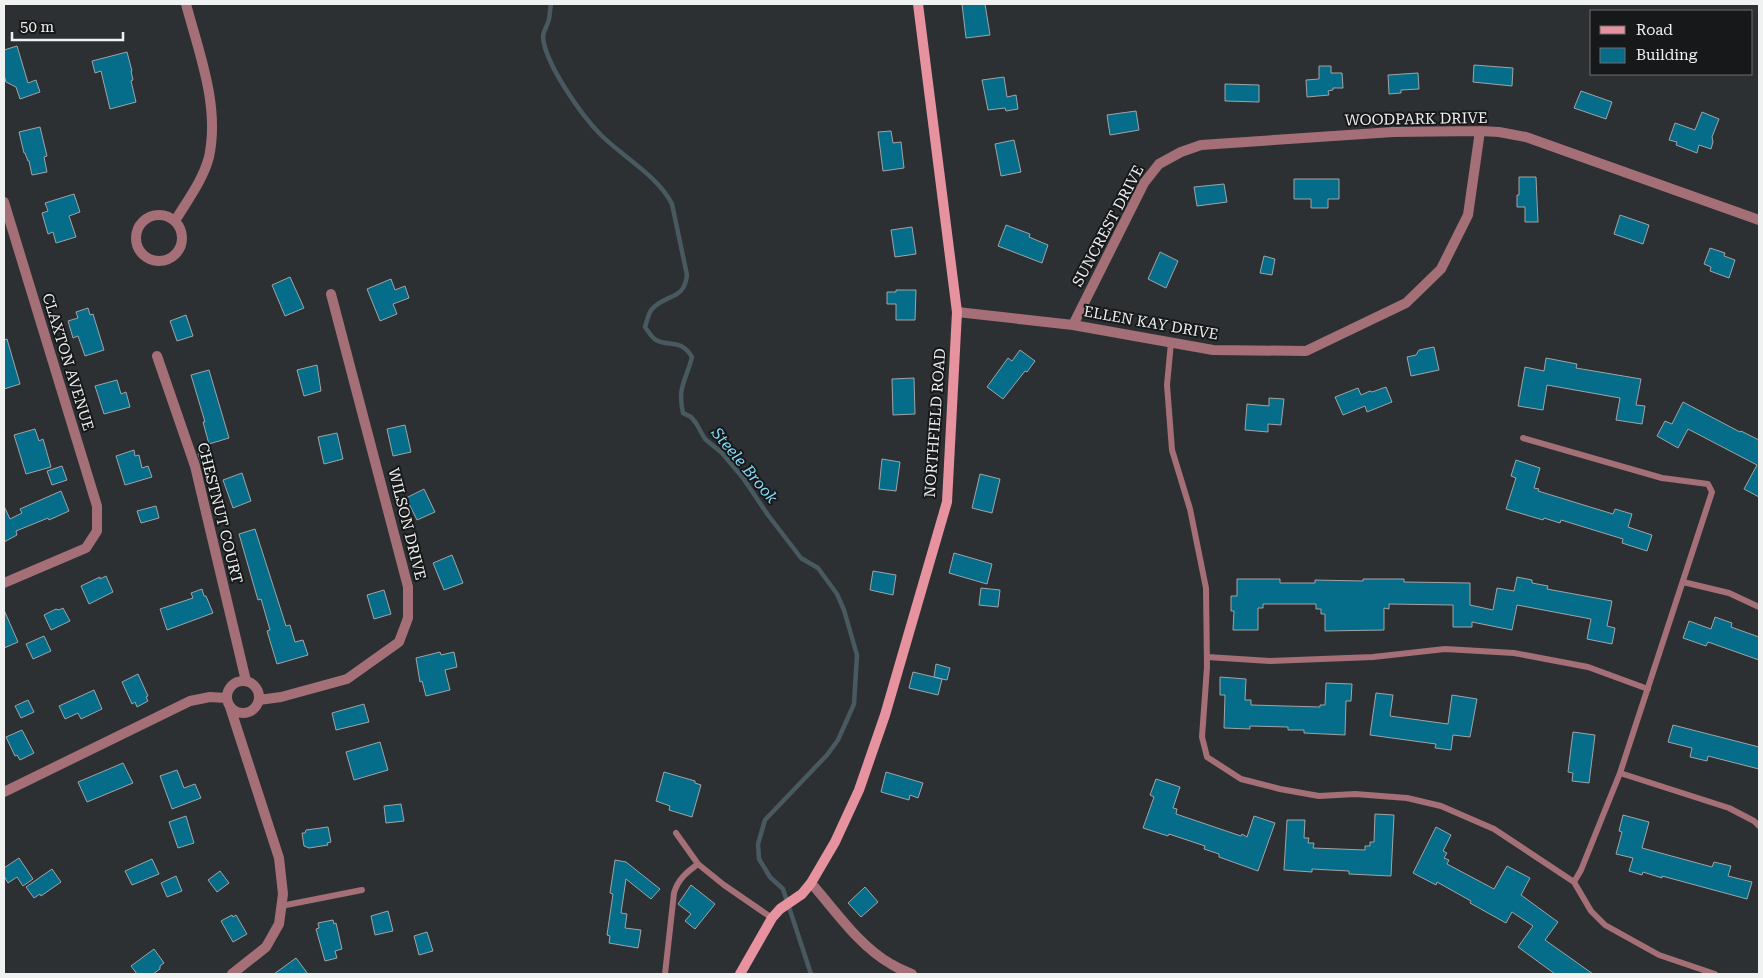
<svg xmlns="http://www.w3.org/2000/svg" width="1763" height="978" font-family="'Roboto Serif',serif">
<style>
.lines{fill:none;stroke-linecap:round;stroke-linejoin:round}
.stream{stroke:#48595f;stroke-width:4.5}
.building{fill:#056d89;stroke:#a0a4a6}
.lane{stroke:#a46f77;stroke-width:6}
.street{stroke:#a46f77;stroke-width:10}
.secondary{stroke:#e6929f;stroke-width:10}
.labels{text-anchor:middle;stroke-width:4;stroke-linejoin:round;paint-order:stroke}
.street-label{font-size:15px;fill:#f0f2f2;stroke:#171819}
.water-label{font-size:16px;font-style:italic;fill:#83ddfd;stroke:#171819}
</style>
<rect width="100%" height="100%" fill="#2d3032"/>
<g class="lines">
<path class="stream" d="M551,4C550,9 550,14 549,19C548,25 543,31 543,37C545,64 582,116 601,135C623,157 658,176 672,204L687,275C684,301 667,293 652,309C648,314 647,321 645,327C648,331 651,337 656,340C668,347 681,338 692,357C686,381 677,387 683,413L691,417L696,423L705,439L722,453L743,478L768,515L801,558L818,568L837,594L844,610L857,655L854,704L838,740L827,755L765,820L758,844L759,859L770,877L783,889L811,974"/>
</g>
<path class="building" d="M962,4H985L990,35L966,38Z
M17,46L28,83L36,80L40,92L20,99L16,87L6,82L4,75V50Z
M127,52L132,71H131L133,80L131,81L136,102L110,109L101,71L95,73L92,61Z
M1474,65L1513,68L1512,86L1473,82Z
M1319,66H1331V73H1342L1343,88H1333V90L1328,91L1329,95L1307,97L1306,80L1319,79Z
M1418,73L1419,89L1401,90V93L1389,94L1388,75Z
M1004,77L1007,97L1016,95L1018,109L1006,111L1005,108L988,110L982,80Z
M1225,84L1259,85V102L1225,101Z
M1581,91L1612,102L1606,119L1574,108Z
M1136,111L1139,130L1110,135L1107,115Z
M1702,112L1719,119L1712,137L1713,142L1711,149L1699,145L1697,153L1676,145L1677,142L1669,140L1675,123L1695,130Z
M40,127L47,156L44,157L47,172L32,175L29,161H28L25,153H24L19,132Z
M891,131L893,143L901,142L904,168L883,171L878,132Z
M1014,140L1021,172L1001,176L995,144Z
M1519,177H1536L1538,222H1525V207H1517V195H1519Z
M1294,179H1339V199H1328V208H1311V199H1294Z
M1224,184L1227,202L1197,206L1194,187Z
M74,194L80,212L69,216L76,237L56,243L53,232L48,234L42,213L48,211L45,203Z
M1620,215L1649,225L1643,244L1614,234Z
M1006,225L1030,234L1029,237L1048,245L1042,263L998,246Z
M912,227L916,254L895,257L891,230Z
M1710,248L1725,253L1724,256L1735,260L1729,278L1710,271L1711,267L1704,264Z
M1160,252L1178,261L1166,288L1148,279Z
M1264,256L1275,259L1272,275L1260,273Z
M290,277L304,308L285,316L272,285Z
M391,279L395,290L405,286L409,298L393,304L397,314L380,321L367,289Z
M896,290H916L915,320H896V304H887V292H896Z
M88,308L90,315L93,314L104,350L85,356L78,336L73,338L68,321L78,318L76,312Z
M186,315L193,336L177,341L170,321Z
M7,339L20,384L4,389V340Z
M1434,347L1439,370L1411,376L1407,357L1416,355L1419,350Z
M1020,350L1035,361L1027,372L1025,371L1003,399L987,387L1008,358L1012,361Z
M1546,358L1577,364L1576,368L1641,379L1636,405L1645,406L1642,424L1616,420L1620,398L1547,385L1543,410L1518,406L1525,367L1544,371Z
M317,365L321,391L304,396L297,370Z
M209,370L229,438L209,444L203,422H205L191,375Z
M914,378L915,414L893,415L892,379Z
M117,380L121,394L126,392L130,407L104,414L95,386Z
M1386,387L1392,402L1367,412L1365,406L1343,415L1335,397L1358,388L1361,395L1370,391L1372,392Z
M1269,398L1284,399L1281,425L1268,424V432L1245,430L1247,404L1269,406Z
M1683,402L1740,432L1741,431L1759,440V497L1744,489L1757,465L1688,429L1678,448L1657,436L1665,421L1672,424Z
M405,425L411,452L393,456L387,429Z
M35,429L39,441L43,439L51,467L26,474L14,435Z
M337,433L343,459L324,464L318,437Z
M134,450L135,456L139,455L142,468L148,466L152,477L125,485L116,456Z
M209,451L212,463L202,465L198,454Z
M882,459L900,462L896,491L879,489Z
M1516,460L1540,468L1534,488L1539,489L1538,491L1613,514L1615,509L1632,514L1628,527L1652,535L1647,551L1622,543L1623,539L1561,520L1560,523L1544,518L1543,520L1506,509L1516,478L1511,476Z
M62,466L67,480L52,485L47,471Z
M242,473L251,501L233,508L223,480Z
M980,474L1000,479L992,513L972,508Z
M424,489L435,512L417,520L406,498Z
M61,491L69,511L49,520L48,518L16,531L17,535L4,542V506L10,519L22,513L20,509Z
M156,506L159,518L141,523L137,511Z
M255,529L286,626L290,625L295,642L303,640L308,655L277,664L267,631L270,630L261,599L258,600L239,534Z
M954,553L992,564L987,584L949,573Z
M452,555L463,583L444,590L433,563Z
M873,571L896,575L893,595L870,590Z
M106,576L113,592L89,604L81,586L100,577V579Z
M1517,577L1532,580V583L1548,586L1547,589L1612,601L1607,626L1615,628L1612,644L1587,639L1591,619L1517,605L1512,630L1472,622V627H1453V605L1389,604V609L1384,608V630L1325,631V614H1321V609H1316V604H1263V608H1258V630H1233L1234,611H1231V596H1237V579H1280V583H1315V580L1363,581V579H1404V582L1470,583V605L1493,610L1497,588L1514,591Z
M981,588L1000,590L998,607L979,605Z
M202,589L204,596H206L213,613L167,630L160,609L193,598L191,593Z
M384,590L391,614L374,619L367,595Z
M63,608L70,621L51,630L44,615L56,609L59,610Z
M4,610L18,642L4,648Z
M1715,617L1732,623L1731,627L1759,637V660L1708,642L1706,646L1683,638L1689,621L1711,629Z
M44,636L51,651L33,659L26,644Z
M440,652L441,655L454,652L457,667L445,670L450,690L426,696L422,681L420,682L416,658Z
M936,664L950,668L947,680L942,679L938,695L909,688L913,672L942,679L934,677Z
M138,674L148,696L146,697L148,701L137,707L135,702L132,704L122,682Z
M1220,677L1246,679L1245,700H1251V705L1320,707V705H1325L1326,683L1352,684L1351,701H1346L1345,735L1304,733V730H1288V727L1250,726V729L1224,728L1225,695H1220Z
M94,690L102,709L81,719L78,713L65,719L59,706Z
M1376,693L1393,695L1390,716L1448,724L1452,695L1477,699L1470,737L1453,735L1451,750L1435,748L1436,744L1370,735Z
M28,700L34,712L21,718L15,706Z
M364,704L369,722L336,730L332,713Z
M1673,725L1759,747V769L1708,756L1707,761L1690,757L1692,748L1668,742Z
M22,730L34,753L20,760L17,755L15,756L6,737Z
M1573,732L1595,735L1589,783L1572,781L1573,773L1568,772Z
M380,742L388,770L354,780L346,752Z
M123,763L133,783L87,802L78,782Z
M177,770L184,788L195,784L201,798L172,809L160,776Z
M664,772L695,781V783L701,785L692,817L669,810L670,806L656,801Z
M886,772L923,783L918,798L910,795L909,800L881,792Z
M1156,779L1180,787L1173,808L1177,809L1176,814L1241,836L1242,834L1247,837L1254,816L1275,823L1258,871L1219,857V854L1204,849L1205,846L1169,834L1168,836L1143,828L1154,797L1150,795Z
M401,804L404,821L386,823L384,806Z
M1375,814L1394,815L1391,876L1349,874V871L1312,869V872L1284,870L1287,820H1305L1304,838H1309L1308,843H1314L1313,848L1365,850V846H1370V842H1374Z
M1623,815L1649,822L1642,848L1712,867L1714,862L1731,866L1728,876L1752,882L1747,899L1662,876V878L1643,872L1642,875L1629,871L1633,858L1616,854L1622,832L1619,831Z
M186,816L194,843L178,848L169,822Z
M328,827L331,842L327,843L328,845L309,848L304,846L302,833H305L306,830Z
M1436,827L1451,835L1443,851L1447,853L1444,858L1449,860L1447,864L1494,889L1507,866L1530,878L1521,895L1558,922L1545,940L1593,974H1555L1518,947L1533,926L1512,912L1506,923L1470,903L1471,901L1437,882L1436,885L1413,873Z
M19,858L33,879L23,886L17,877L8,883L4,876V868Z
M152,859L159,874L132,885L125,871Z
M615,860L626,862L660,889L651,899L626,879L621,913L627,914L625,928L641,930L638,948L609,943L610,936L607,935L613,894L610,893Z
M52,869L61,882L41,896L40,894L34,898L26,887Z
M220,871L229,883L217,892L208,880Z
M176,876L182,891L167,897L161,883Z
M691,885L715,904L695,929L685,921L691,914L678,904Z
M865,887L878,902L861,917L848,903Z
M388,911L393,931L375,935L371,916Z
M232,915L233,917L236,915L247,934L233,942L221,921Z
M333,920L334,924L336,923L342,949L335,951L337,958L325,961L316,929L319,928L318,923Z
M427,932L433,951L419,955L414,936Z
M154,949L164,963L160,966V969L153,974H137L131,966Z
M296,958L308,974H274Z"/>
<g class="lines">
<path class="lane" d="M1171,342L1167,385L1172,450L1190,509L1206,588L1207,667L1202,737L1207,757L1241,779L1280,789L1319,796L1355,794L1407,798L1441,806L1494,829L1574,882L1591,911L1605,925L1659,955L1715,974
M1523,438L1662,478L1708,484L1712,492L1620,773
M1683,582L1729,593L1759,607
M1207,657L1270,661L1373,657L1445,649L1514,653L1588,667L1648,689
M676,833L698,864L724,885L772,918
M1574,882L1581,870L1620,773L1729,808L1754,821L1759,826
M281,906L362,890
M665,974L674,893C678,879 687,872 698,864"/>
<path class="street" d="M4,202L97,506V531L86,548L4,583
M136 238a23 23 0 1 1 46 0a23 23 0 1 1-46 0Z
M175,221C187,201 203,180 209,157C220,106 199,53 186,4
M957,312L1073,325L1213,350L1306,351L1406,303L1441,269L1468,215L1480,131
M1073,325L1144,183L1159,164L1181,152L1201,145L1393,132L1480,131L1499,132L1526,137L1759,220
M157,356L195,466L246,681
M227 697a16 16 0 1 1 32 0a16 16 0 1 1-32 0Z
M259,700L281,697L347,679L399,642L408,618V587L331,294
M230,707L279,858L283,894L279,924L266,947L232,974
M4,792L190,701L210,697L226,698
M811,883C835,910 859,946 891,964C897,968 905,971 912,974"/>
<path class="secondary" d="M740,974L772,918L780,909L802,894L811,883L835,842L859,790L885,715L947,502L957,312L918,4"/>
</g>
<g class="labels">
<g class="street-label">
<text transform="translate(1416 119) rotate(-1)" y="5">WOODPARK DRIVE</text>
<text transform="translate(1108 226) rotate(-62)" y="5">SUNCREST DRIVE</text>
<text transform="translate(1151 323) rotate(10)" y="5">ELLEN KAY DRIVE</text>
<text transform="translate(68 362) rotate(73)" y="5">CLAXTON AVENUE</text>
<text transform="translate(935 423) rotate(-86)" y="5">NORTHFIELD ROAD</text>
<text transform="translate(220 513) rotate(76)" y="5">CHESTNUT COURT</text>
<text transform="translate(407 524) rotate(76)" y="5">WILSON DRIVE</text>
</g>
<g class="water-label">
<text transform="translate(745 465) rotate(50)" y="6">Steele Brook</text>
</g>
</g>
<rect width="1763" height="978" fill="none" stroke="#f0f2f2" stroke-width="10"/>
<rect x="1590" y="10" width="162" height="65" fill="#171819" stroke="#6e6f70"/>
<rect x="1600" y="26" width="25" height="8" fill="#e6929f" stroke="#6e6f70"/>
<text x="1636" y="35" font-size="15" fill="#f0f2f2">Road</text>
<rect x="1600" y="48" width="25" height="15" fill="#056d89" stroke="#6e6f70"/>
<text x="1636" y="60" font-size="15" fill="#f0f2f2">Building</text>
<path d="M12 32v8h111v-8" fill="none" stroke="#f0f2f2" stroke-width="2.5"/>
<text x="20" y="32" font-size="15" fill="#f0f2f2" stroke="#171819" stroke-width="4" paint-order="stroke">50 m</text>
</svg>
